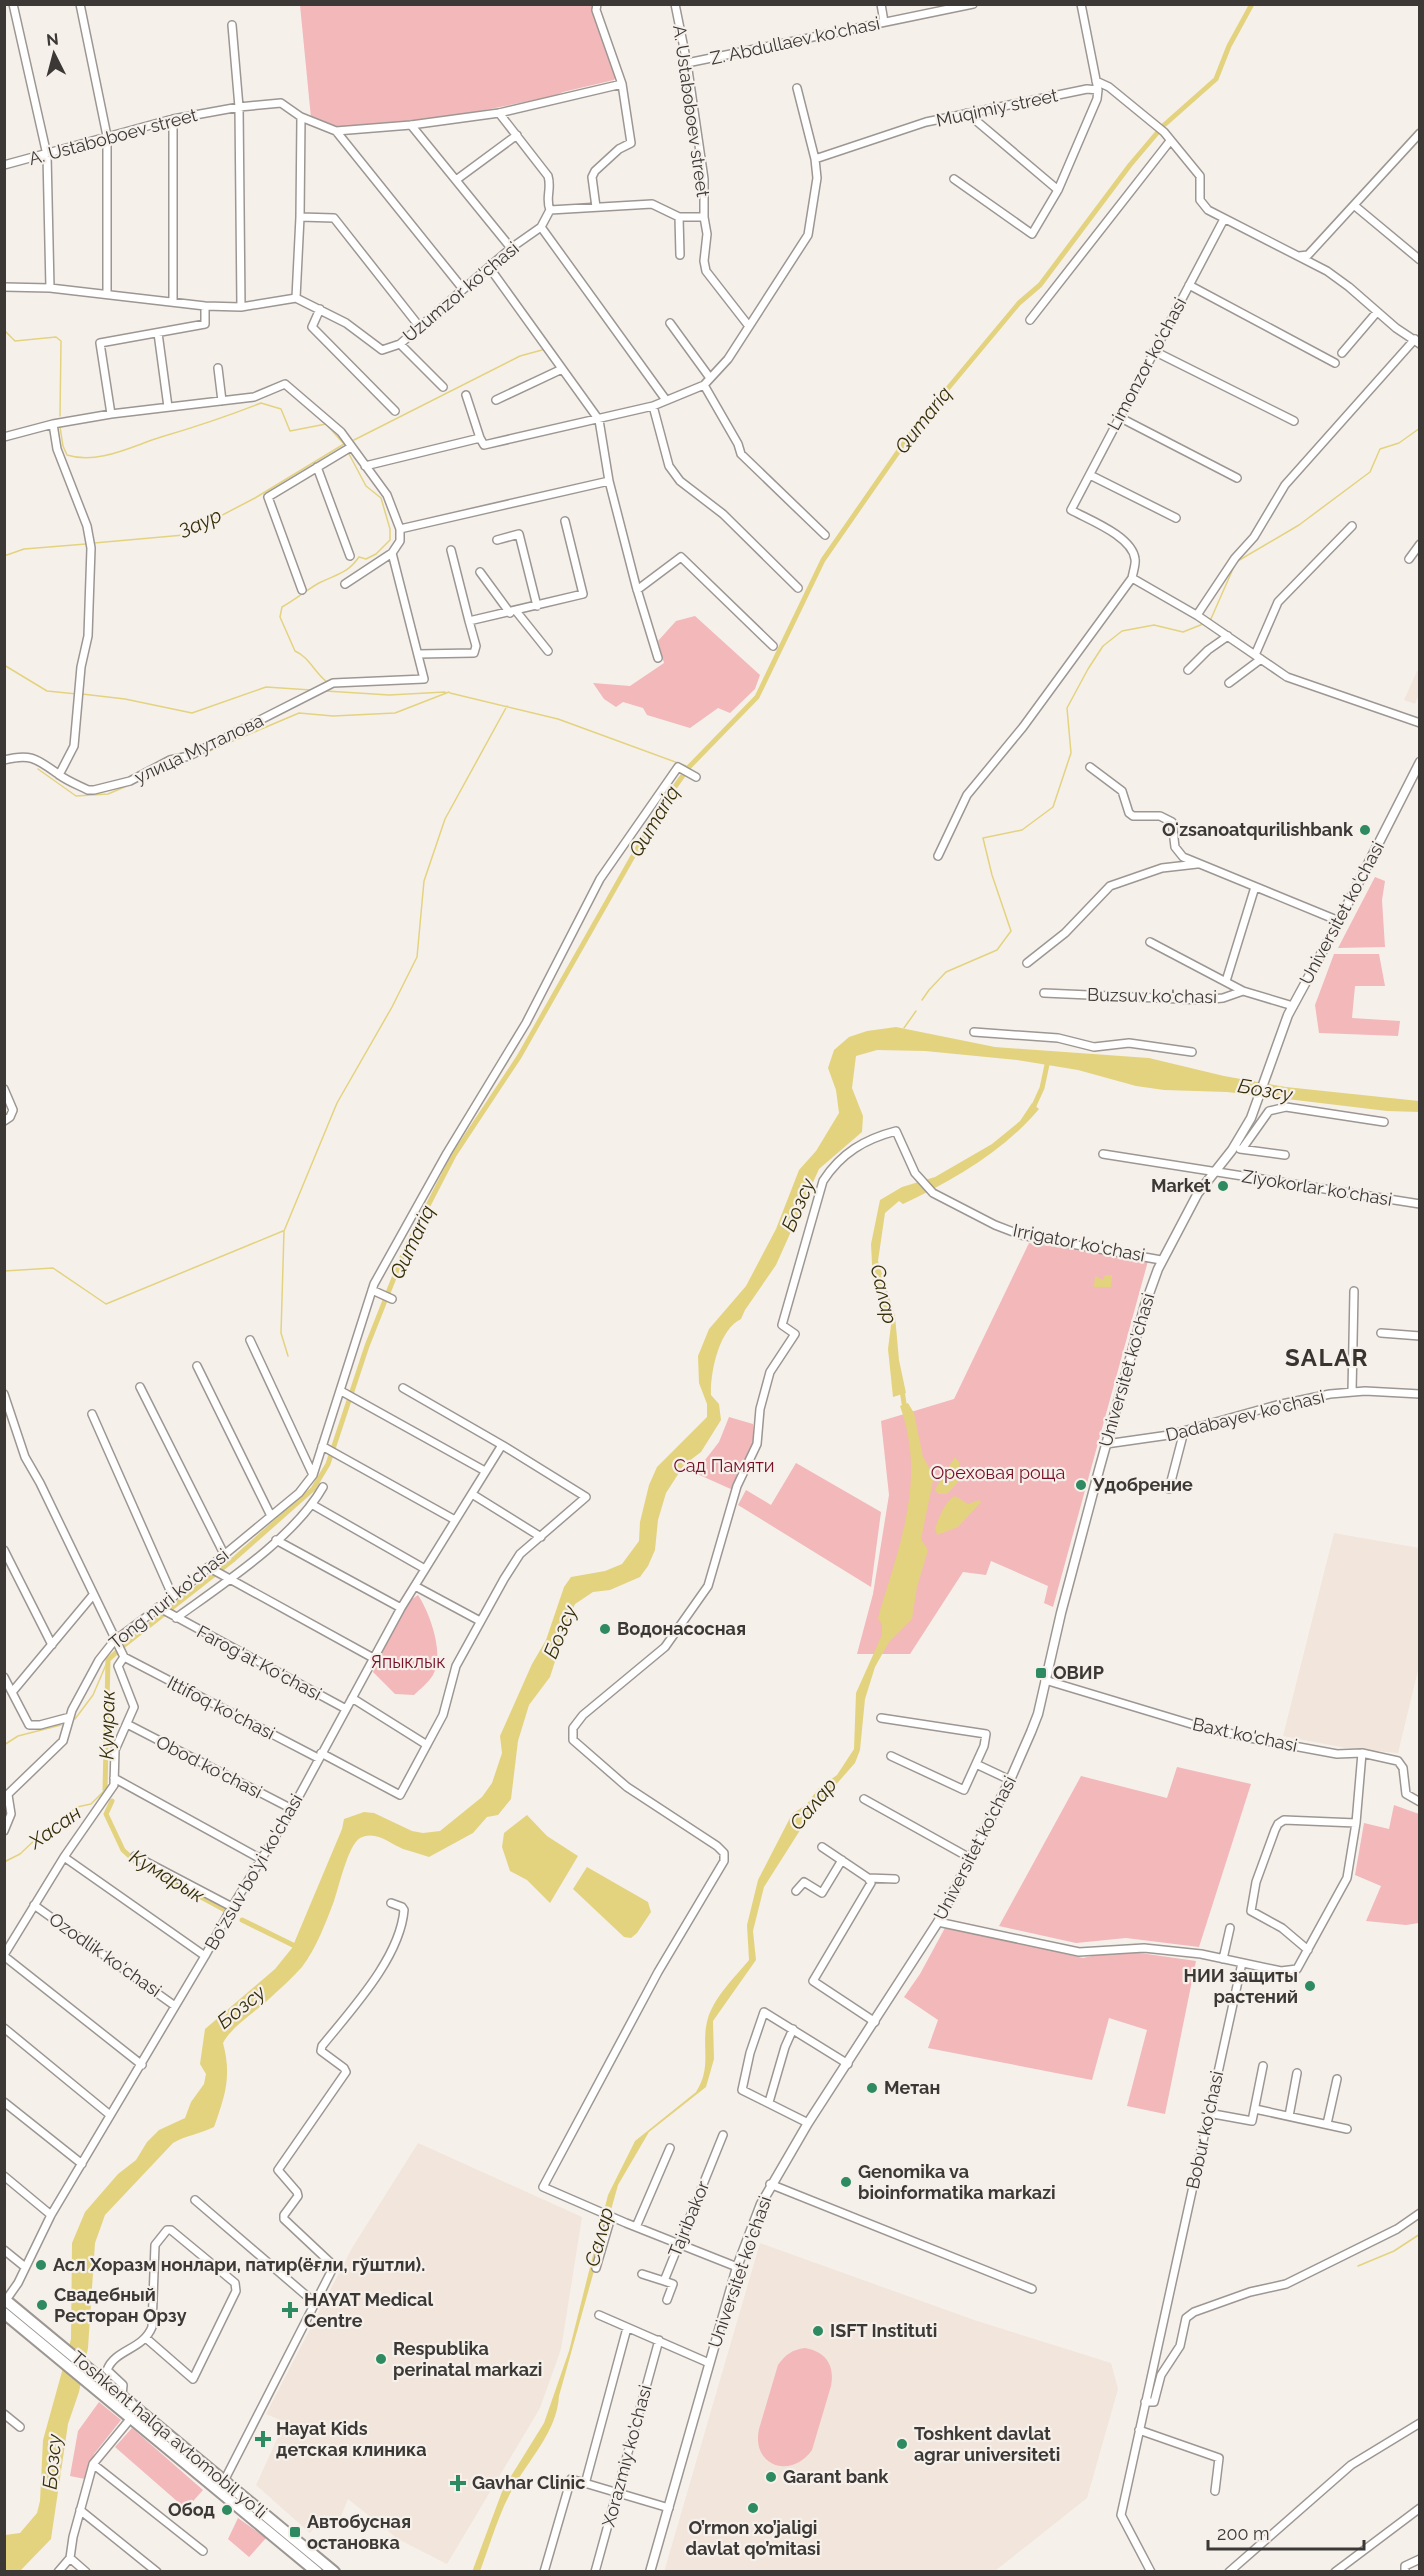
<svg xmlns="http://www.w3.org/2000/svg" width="1424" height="2576" font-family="Raleway,sans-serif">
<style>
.built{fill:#f2e5db}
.green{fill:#f2b8ba}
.water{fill:#e3d37f}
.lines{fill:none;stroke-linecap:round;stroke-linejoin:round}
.stream{stroke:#e3d37f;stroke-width:1.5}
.canal{stroke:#e3d37f;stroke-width:5}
.minor-casing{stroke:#9d9793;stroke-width:10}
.major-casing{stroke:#9d9793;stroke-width:11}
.highway-casing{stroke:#9d9793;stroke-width:14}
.minor{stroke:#fff;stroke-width:7}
.major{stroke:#fff;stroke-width:8}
.highway{stroke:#fff;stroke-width:10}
.poi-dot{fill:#2e8a60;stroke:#f6f0eb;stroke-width:2}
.labels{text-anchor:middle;stroke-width:4.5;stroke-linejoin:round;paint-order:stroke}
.street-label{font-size:18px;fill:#3b3836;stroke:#f6f0eb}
.poi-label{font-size:18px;font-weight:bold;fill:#3b3836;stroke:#f6f0eb;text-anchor:start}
.park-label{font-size:18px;fill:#770e26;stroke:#f6f0eb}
.water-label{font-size:20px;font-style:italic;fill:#362f0a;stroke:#f6f0eb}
.district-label{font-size:24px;font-weight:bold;letter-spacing:1.5px;fill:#393430;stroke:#f6f0eb}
</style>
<rect width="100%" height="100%" fill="#f6f0eb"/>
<path class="built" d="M1417,671L1419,672V694L1415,704L1404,700Z
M1334,1533L1419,1548V1666L1398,1753L1346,1748L1283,1736Z
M418,2143L582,2217L561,2349L540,2408L447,2564L398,2539L348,2499L339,2521L324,2515L321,2522L318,2521L310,2533L256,2485L285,2422L266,2414L352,2248Z
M760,2243L977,2321L1111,2363L1118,2389L1087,2498L995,2571L664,2572Z"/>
<path class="green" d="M300,5H592V11L616,77L614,80L563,92L554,96L450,117L340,127L311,118Z
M695,616L760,675L755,689L730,713L718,708L690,728L647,715L643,708L623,702L616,707L604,699L593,683L630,686L664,663L658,641L676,621Z
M1375,877L1385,881L1382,900L1385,947L1338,948Z
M1334,954H1379L1385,986H1355L1352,1018L1400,1021L1398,1036L1319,1033L1315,1005Z
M1029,1243L1148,1261L1053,1607L1044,1603L1048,1586L991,1561L986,1575L963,1572L910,1654H857L873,1594L889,1495L881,1421L954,1399Z
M729,1417L753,1424L755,1445L733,1490L695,1473L719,1442Z
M796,1463L881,1512L871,1587L738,1505L746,1490L771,1505Z
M418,1595C430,1613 445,1655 433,1675C429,1682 420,1689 414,1695L395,1694L373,1672L405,1604Z
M1177,1767L1251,1784L1199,1947L1126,1938L1076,1943L999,1926L1081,1776L1167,1798Z
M1394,1805L1419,1814V1923L1406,1925L1366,1921L1381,1886L1355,1875L1364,1823L1389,1829Z
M946,1926L1083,1958L1119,1950L1196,1961L1165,2114L1127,2106L1147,2030L1109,2018L1092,2080L928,2048L938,2020L904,1997L920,1974Z
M805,2348C826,2352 835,2365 831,2386L812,2450C791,2480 751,2466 759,2429L778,2365C786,2354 792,2350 805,2348Z
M99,2402L121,2420L94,2454L85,2479L70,2476L78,2431Z
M132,2428L203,2490L186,2509L115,2447Z
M238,2518L266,2538L249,2557L228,2539Z"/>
<path class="water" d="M896,1027L995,1047L1149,1058L1224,1076L1286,1087L1419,1101V1112L1387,1111L1227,1092L1164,1090L1136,1086L1078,1070L1017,1060L925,1051L877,1050L856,1056L852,1088L863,1116L862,1132L819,1169L776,1265L745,1310L741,1319C719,1329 710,1373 711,1395L719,1404L721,1420L701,1452L684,1465L666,1493L658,1520L655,1550L648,1566L640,1577L610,1590L593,1592L575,1604L569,1618L550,1677L529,1705L518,1741L511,1799L498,1815L487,1817L473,1833L429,1857C421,1854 412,1852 403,1849C389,1843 376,1830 360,1838C348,1845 339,1887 334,1901C326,1922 316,1949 302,1967C292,1978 280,1989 269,1999C254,2013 233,2025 223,2043C232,2076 225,2096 214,2127C200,2134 187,2135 173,2143L105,2215L95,2243L88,2348L79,2392L68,2424L51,2539L20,2571L5,2572V2535L20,2533L37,2513L40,2501L43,2440L71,2339L72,2243L85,2212L118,2174L136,2160L147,2142L159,2130L185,2118L191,2102L204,2084L206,2074L200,2064L205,2029L275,1969L292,1948L342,1829L344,1819L364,1812L374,1813L412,1831L423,1833L440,1831L482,1797L492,1783L502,1753L500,1736L532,1664L546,1640L564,1587L571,1577L605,1571L622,1564L639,1541L640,1522L649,1485L657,1467L707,1417V1404L699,1383L698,1356L709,1329L746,1286L776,1229L799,1170L816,1151L839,1113L836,1090L828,1068L834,1050L849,1037L867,1031Z
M1032,1103L1039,1109C1004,1151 952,1181 903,1204L899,1201L885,1213L878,1261L895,1316L899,1360L906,1393L893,1397L888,1349L891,1325L873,1283L871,1244L880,1200L902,1187L935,1177L992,1144L1020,1121Z
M1105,1275H1112L1111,1287H1094L1095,1276L1103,1280Z
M908,1403L914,1413L923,1457L934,1476L921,1539L928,1550L917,1587L912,1619L889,1642L875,1667L865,1699L860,1750L855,1763L811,1813L764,1887L753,1931L756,1960L713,2021L714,2059L706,2087L649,2132L618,2185L559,2396C557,2432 528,2460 512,2490C498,2515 490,2545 480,2571L472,2572L503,2489L544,2423L569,2351L608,2195L635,2141L696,2092C713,2066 700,2045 708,2018C715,1996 735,1977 749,1960L747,1925L758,1880L792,1814L806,1805L819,1788L837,1775L854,1749L856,1693L882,1635V1625L878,1618C899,1546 927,1480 900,1406Z
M955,1457L959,1462V1481L947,1494H938L935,1489Z
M955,1496L968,1504L979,1500L981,1502L958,1527L937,1535L935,1528C940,1517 944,1502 955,1496Z
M527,1815L547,1836L578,1856L550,1903L527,1880L510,1871L502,1847L504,1833Z
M587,1867L648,1902L651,1912L637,1933L631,1938L624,1937L573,1889Z"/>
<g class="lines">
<path class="stream" d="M4,330L15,341L56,337L61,341L60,416
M60,427L63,446L67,455C98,465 132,446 161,437C195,427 228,416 261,403L281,409L290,431L326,424L344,444L255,498L184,535L94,543
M354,440L520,356L542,350
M4,556L24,549L86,544
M1210,621L1236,562L1299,525L1370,472L1380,449L1399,443L1420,428
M4,665L47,691L77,694
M327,682C315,673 309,657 295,651L280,617L282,607C295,600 308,589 319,583C337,574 347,574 359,557L366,559L376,554L390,540V529L381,498L366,486L349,454
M326,691L389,695L445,692
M450,693L558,719L689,767
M82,694L125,699L192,713L266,687L311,690
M38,769L76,796L108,794L299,713L333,716L395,713L449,692
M922,1000L929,990L946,972L997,950L1011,931L992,875L983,838L1022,830L1053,807L1071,753L1067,708L1088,669L1103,646L1122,631L1154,625L1183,632L1203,624
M904,1028L916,1011
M4,1271L53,1268L106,1304L283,1231
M288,1356L281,1333L284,1231L337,1103L392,1007L417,957L424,881L445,819L507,706
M75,1719L93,1695L108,1660
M4,1745L18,1736L61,1725
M4,1865L6,1861L20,1854L39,1836L77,1807L91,1804L105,1790
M1358,2266L1394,2251L1420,2234"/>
<path class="canal" d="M1032,1110L1042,1088L1048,1060
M902,1390L905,1410
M105,1790L108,1660L123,1646L234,1559L313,1489L328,1464L367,1346L405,1250L454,1155L519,1057L662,805L689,767L757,697L823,560L914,429L1019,303L1040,285L1130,165L1163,126L1216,79L1229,46L1252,4
M112,1801L106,1814L123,1850L136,1862L227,1911
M242,1920L297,1947"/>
<defs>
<path id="minor" d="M13,4L47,155L50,288
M80,4L107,136V294
M597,4L596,10L622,84
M675,4L687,63L704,179V217L707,234L704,261L706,271L748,325
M881,4L884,22
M232,25L239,107L241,307
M687,63L973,4
M1096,81L1109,87L1164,132L1200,176V200L1208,210L1327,271L1349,287L1396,328L1420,344
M499,113L548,176C552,189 545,198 550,210
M967,113L1058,190
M173,119V301
M411,125L511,248
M336,131L411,125L499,113L622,84L631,143L619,149L595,171L592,177L596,207
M815,159L926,122L1087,89L1098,90
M4,165L173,119L239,107L281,103L301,117L336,131L463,289
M954,179L1032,234L1058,190L1097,99L1098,90L1081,4
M456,180L517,135
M1355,206L1420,260
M300,217L334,218L419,326
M679,217L680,255
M541,227L666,400
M1299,256L1308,255L1420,133
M489,267L599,420L609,481L636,586L658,658
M1189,285L1335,363
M4,287L50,288L205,306L241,307L296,298L346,323L382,350L400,344L511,248L541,227L550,210L652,204L679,217H704
M296,298L300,217L301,117
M320,309L312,327L395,411
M1030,320L1170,141
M670,323L710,378
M158,333L168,407
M400,344L443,387
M1154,351L1294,421
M1342,353L1377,312
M218,368L222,401
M704,385L738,444L741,454L825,535
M496,400L562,369
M653,406L669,466L680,481L723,514L798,588
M111,414L100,343L205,324V306
M1119,417L1237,478
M53,424L57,449L87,526L91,548L88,636L81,667L74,746L59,775
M4,437L53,424L111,414L254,397L285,384L341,432L387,495L400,529V541L392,553L345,584
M480,438L484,445L653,406L704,385L728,359L808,235L817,178L815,159L797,88
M365,466L480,438L466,395
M317,467L350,556
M1090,475L1176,518
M400,529L609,481
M497,540L519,534L537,606
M451,550L469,621
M1409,559L1420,544
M480,572L510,613
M1132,578L1198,616L1287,677L1420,723
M302,590L268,497L351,447
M637,590L681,557L773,646
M516,611L548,651
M1197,615L1235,558L1254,537L1285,485L1415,339
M418,654L474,653L476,646L469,621L583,594L565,521
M1255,655L1278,602L1352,526
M1188,670L1208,650L1228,636
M1229,683L1261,659
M4,760C31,753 37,759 58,774C67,781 78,785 88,790H94L130,781L170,760L189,756L333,683L424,679L392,553
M1090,767L1122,791L1129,813L1133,816H1160L1172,822L1175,847L1183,857L1339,921
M938,856L967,795L1023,727L1132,578C1133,572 1136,564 1135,559C1132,536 1089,520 1071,510L1224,219
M1150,942L1243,991
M1027,963L1065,933L1110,886L1162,868L1197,864
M1226,981L1255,887
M1044,993L1202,1000L1223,998L1243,991L1293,1006
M974,1032L1058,1038L1094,1047L1129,1043L1192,1052
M4,1089L13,1110L10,1117L4,1121
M1240,1149L1285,1155
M1242,1149L1269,1111L1286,1107L1384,1122
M1103,1154L1420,1204
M372,1290L392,1299
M1381,1333L1420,1336
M250,1340L313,1475
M197,1366L271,1516
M140,1387L224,1554
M341,1391L485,1471
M1352,1392L1354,1291
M4,1394L25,1457L40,1483L124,1657L318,1758
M92,1414L173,1597
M1106,1444L1169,1435L1277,1405L1330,1394L1365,1391L1420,1394
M322,1446L455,1520
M1169,1489L1182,1439
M472,1494L541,1537
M313,1505L425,1569
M276,1540L401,1608
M4,1550L52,1645
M208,1567L375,1659
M415,1586L480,1621
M158,1607L346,1709
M176,1618C223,1584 294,1538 323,1487
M4,1677L29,1725H40L70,1717
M1045,1680L1201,1727L1250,1738L1337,1754L1362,1753L1398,1761L1403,1768L1406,1794L1420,1802
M13,1691L93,1595
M352,1698L427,1745
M881,1718L986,1734L984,1746L964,1790L891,1756
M127,1724L292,1809
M321,1753L400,1795L443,1715L456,1666L504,1579L520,1554L586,1497L502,1445L403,1388
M976,1764L1010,1780
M114,1778L261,1859
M4,1798L63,1741L72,1710L99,1660L114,1641L173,1597L299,1493L313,1475L374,1284L447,1153L526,1023L600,879L678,767L696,777
M864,1799L970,1858
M4,1831L11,1814L8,1795
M822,1847L868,1878L871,1883L813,1981L875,2022
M135,1856L232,1907
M64,1857L205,1956
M868,1878L895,1879
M796,1891L804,1882L822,1893L842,1860
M34,1905L175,2006
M938,1922L1079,1952L1144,1948L1201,1954L1281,1971L1297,1969L1347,1878L1356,1823L1362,1753
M1308,1950L1282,1928L1251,1911L1256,1882L1275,1830L1278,1824L1284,1820L1356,1823
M4,1955L64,1857L114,1785L115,1750L134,1707L118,1666L124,1657
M4,1956L142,2065
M1223,1959L1230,1928
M4,2028L110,2115
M4,2102L82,2164
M769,2102L785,2047L793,2029
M1255,2109L1347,2129
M1208,2113L1252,2121L1263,2066
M1289,2116L1297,2073
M808,2123L742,2090L750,2053L764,2012L848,2064
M1327,2124L1337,2079
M4,2176L51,2215
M770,2184L1032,2289
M195,2200L315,2303
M636,2227L670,2148
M4,2250L25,2267
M737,2267L626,2223L543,2187L658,1972L724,1861V1853L717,1846L627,1787L573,1740V1728L583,1715L665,1647L708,1586L737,1486L757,1444L760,1409L770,1372L795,1334L782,1325L823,1181C841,1153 865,1139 896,1131L915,1173L933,1193L995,1225L1021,1235L1161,1260
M596,2268L611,2217
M642,2274L664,2281L723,2135
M664,2281L673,2284L667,2300
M6,2300L18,2283L51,2215L205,1956L232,1907L292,1809L401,1608L502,1445
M599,2315L709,2363
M122,2396L123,2385L107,2370C115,2349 143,2350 152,2327L155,2245L167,2230H171L235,2283L236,2291L193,2379L147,2339
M1145,2402H1154L1161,2375L1180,2346L1186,2318L1194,2312L1250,2292L1286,2284L1397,2229L1420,2213
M4,2414L20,2427
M1139,2430L1219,2458L1215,2491
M93,2464L203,2551
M223,2483L334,2266L284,2219V2215L298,2196L297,2192L278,2170L346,2072L344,2068L321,2051L322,2046C351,2010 400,1958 404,1910L402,1907L391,1903
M585,2484L627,2328
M80,2510L157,2572
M70,2558L86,2572
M58,2572L70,2558L73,2537L93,2464L131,2418
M544,2572L571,2479L669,2508
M595,2572L659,2340
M1151,2572L1121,2515L1242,1963
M1229,2572L1351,2465L1420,2423
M1335,2572L1420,2508
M1405,2572V2566L1420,2559"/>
<path id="major" d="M650,2572L737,2267L761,2204L808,2123L938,1922L1010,1780L1031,1732L1038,1714L1061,1613L1099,1470L1145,1305L1158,1269L1198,1193L1232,1150L1251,1118L1288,1015L1339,921L1420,762"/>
<path id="highway" d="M4,2299L334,2572
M4,2313L317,2572"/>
</defs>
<use href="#minor" class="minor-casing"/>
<use href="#major" class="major-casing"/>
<use href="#highway" class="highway-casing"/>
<use href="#minor" class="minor"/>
<use href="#major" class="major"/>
<use href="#highway" class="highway"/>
</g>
<g class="poi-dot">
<circle cx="1365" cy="830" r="6"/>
<circle cx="1223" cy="1186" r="6"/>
<circle cx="1081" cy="1485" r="6"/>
<circle cx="605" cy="1629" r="6"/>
<rect x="1035" y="1667" width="12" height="12" rx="3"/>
<circle cx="1310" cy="1986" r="6"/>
<circle cx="872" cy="2088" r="6"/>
<circle cx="846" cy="2182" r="6"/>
<circle cx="41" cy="2265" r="6"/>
<circle cx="42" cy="2305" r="6"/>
<path d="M287 2301h6v6h6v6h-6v6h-6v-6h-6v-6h6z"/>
<circle cx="818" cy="2331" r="6"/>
<circle cx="381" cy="2359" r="6"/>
<path d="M260 2430h6v6h6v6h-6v6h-6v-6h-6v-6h6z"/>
<circle cx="902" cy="2444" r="6"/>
<circle cx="771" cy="2477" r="6"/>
<path d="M455 2474h6v6h6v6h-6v6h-6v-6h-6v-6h6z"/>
<circle cx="753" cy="2508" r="6"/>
<circle cx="227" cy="2510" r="6"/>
<rect x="289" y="2526" width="12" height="12" rx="3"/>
</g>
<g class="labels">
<g class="street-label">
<text transform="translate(795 41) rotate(-12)" y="6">Z. Abdullaev ko'chasi</text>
<text transform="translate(997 108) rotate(-12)" y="6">Muqimiy street</text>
<text transform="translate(691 111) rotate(82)" y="6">A. Ustaboboev street</text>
<text transform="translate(113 137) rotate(-15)" y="6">A. Ustaboboev street</text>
<text transform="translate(461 292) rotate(-40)" y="6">Uzumzor ko'chasi</text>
<text transform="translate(1147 364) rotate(-62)" y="6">Limonzor ko'chasi</text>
<text transform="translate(199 749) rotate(-25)" y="6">улица Муталова</text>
<text transform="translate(1342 913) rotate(-62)" y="6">Universitet ko'chasi</text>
<text transform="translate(1152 996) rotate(1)" y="6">Buzsuv ko'chasi</text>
<text transform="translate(1317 1188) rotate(9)" y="6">Ziyokorlar ko'chasi</text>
<text transform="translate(1079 1243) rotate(11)" y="6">Irrigator ko'chasi</text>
<text transform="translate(1127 1370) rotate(-74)" y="6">Universitet ko'chasi</text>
<text transform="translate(1245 1416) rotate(-14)" y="6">Dadabayev ko'chasi</text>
<text transform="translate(169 1599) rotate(-39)" y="6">Tong nuri ko'chasi</text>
<text transform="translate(259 1663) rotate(28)" y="6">Farog'at Ko'chasi</text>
<text transform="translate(221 1708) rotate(27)" y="6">Ittifoq ko'chasi</text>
<text transform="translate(1245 1735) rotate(12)" y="6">Baxt ko'chasi</text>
<text transform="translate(209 1767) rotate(27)" y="6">Obod ko'chasi</text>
<text transform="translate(975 1848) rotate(-63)" y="6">Universitet ko'chasi</text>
<text transform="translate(254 1872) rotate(-60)" y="6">Bo'zsuv bo'yi ko'chasi</text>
<text transform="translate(105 1955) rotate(35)" y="6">Ozodlik ko'chasi</text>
<text transform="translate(1205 2130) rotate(-78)" y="6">Bobur ko'chasi</text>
<text transform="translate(689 2219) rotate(-68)" y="6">Tajribakor</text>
<text transform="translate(740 2272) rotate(-71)" y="6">Universitet ko'chasi</text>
<text transform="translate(169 2435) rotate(40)" y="6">Toshkent halqa avtomobil yo'li</text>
<text transform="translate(627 2456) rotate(-75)" y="6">Xorazmiy ko'chasi</text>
</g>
<g class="poi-label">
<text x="1353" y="836" text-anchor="end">Oʻzsanoatqurilishbank</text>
<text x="1211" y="1192" text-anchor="end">Market</text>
<text x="1093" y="1491">Удобрение</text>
<text x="617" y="1635">Водонасосная</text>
<text x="1053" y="1679">ОВИР</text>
<text x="1298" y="1982" text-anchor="end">НИИ защиты<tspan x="1298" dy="21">растений</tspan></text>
<text x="884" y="2094">Метан</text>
<text x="858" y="2178">Genomika va<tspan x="858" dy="21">bioinformatika markazi</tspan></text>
<text x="53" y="2271">Асл Хоразм нонлари, патир(ёғли, гўштли).</text>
<text x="54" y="2301">Свадебный<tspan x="54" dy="21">Ресторан Орзу</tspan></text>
<text x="304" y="2306">HAYAT Medical<tspan x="304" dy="21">Centre</tspan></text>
<text x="830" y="2337">ISFT Instituti</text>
<text x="393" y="2355">Respublika<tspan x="393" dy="21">perinatal markazi</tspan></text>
<text x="276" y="2435">Hayat Kids<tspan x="276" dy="21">детская клиника</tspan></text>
<text x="914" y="2440">Toshkent davlat<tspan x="914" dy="21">agrar universiteti</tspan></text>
<text x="783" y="2483">Garant bank</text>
<text x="472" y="2489">Gavhar Clinic</text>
<text x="215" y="2516" text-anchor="end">Обод</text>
<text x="307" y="2528">Автобусная<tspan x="307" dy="21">остановка</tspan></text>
<text x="753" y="2534" text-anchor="middle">O’rmon xo’jaligi<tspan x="753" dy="21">davlat qo’mitasi</tspan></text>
</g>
<g class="park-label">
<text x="724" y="1472">Сад Памяти</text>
<text x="998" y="1479">Ореховая роща</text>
<text x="408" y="1668">Япыклык</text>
</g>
<g class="water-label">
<text transform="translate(923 420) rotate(-52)" y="7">Qumariq</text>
<text transform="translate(200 523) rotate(-25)" y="7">Заур</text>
<text transform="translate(654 821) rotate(-59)" y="7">Qumariq</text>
<text transform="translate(1265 1090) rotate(10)" y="7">Бозсу</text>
<text transform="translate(798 1205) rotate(-67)" y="7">Бозсу</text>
<text transform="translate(412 1242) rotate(-65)" y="7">Qumariq</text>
<text transform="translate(884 1294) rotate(77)" y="7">Салар</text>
<text transform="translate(560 1632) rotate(-67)" y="7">Бозсу</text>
<text transform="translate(107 1725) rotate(-89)" y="7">Кумрак</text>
<text transform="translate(813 1804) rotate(-50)" y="7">Салар</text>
<text transform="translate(55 1827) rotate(-35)" y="7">Хасан</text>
<text transform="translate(167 1876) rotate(31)" y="7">Кумарык</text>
<text transform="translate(241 2007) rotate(-39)" y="7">Бозсу</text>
<text transform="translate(599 2237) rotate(-75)" y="7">Салар</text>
<text transform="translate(52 2462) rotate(-85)" y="7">Бозсу</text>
</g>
<g class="district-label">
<text x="1327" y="1366">SALAR</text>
</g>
</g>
<rect width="1424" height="2576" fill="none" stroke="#3b3836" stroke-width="12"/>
<g transform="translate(54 54) rotate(354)" stroke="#f6f0eb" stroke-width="4.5" paint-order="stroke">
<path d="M0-4.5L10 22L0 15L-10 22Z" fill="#3b3836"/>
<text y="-9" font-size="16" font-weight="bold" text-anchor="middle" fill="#3b3836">N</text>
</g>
<path d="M1208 2540v9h156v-9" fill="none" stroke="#3b3836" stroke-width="3"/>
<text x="1217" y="2540" font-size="18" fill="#3b3836" stroke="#f6f0eb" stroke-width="4.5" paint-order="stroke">200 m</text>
</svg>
